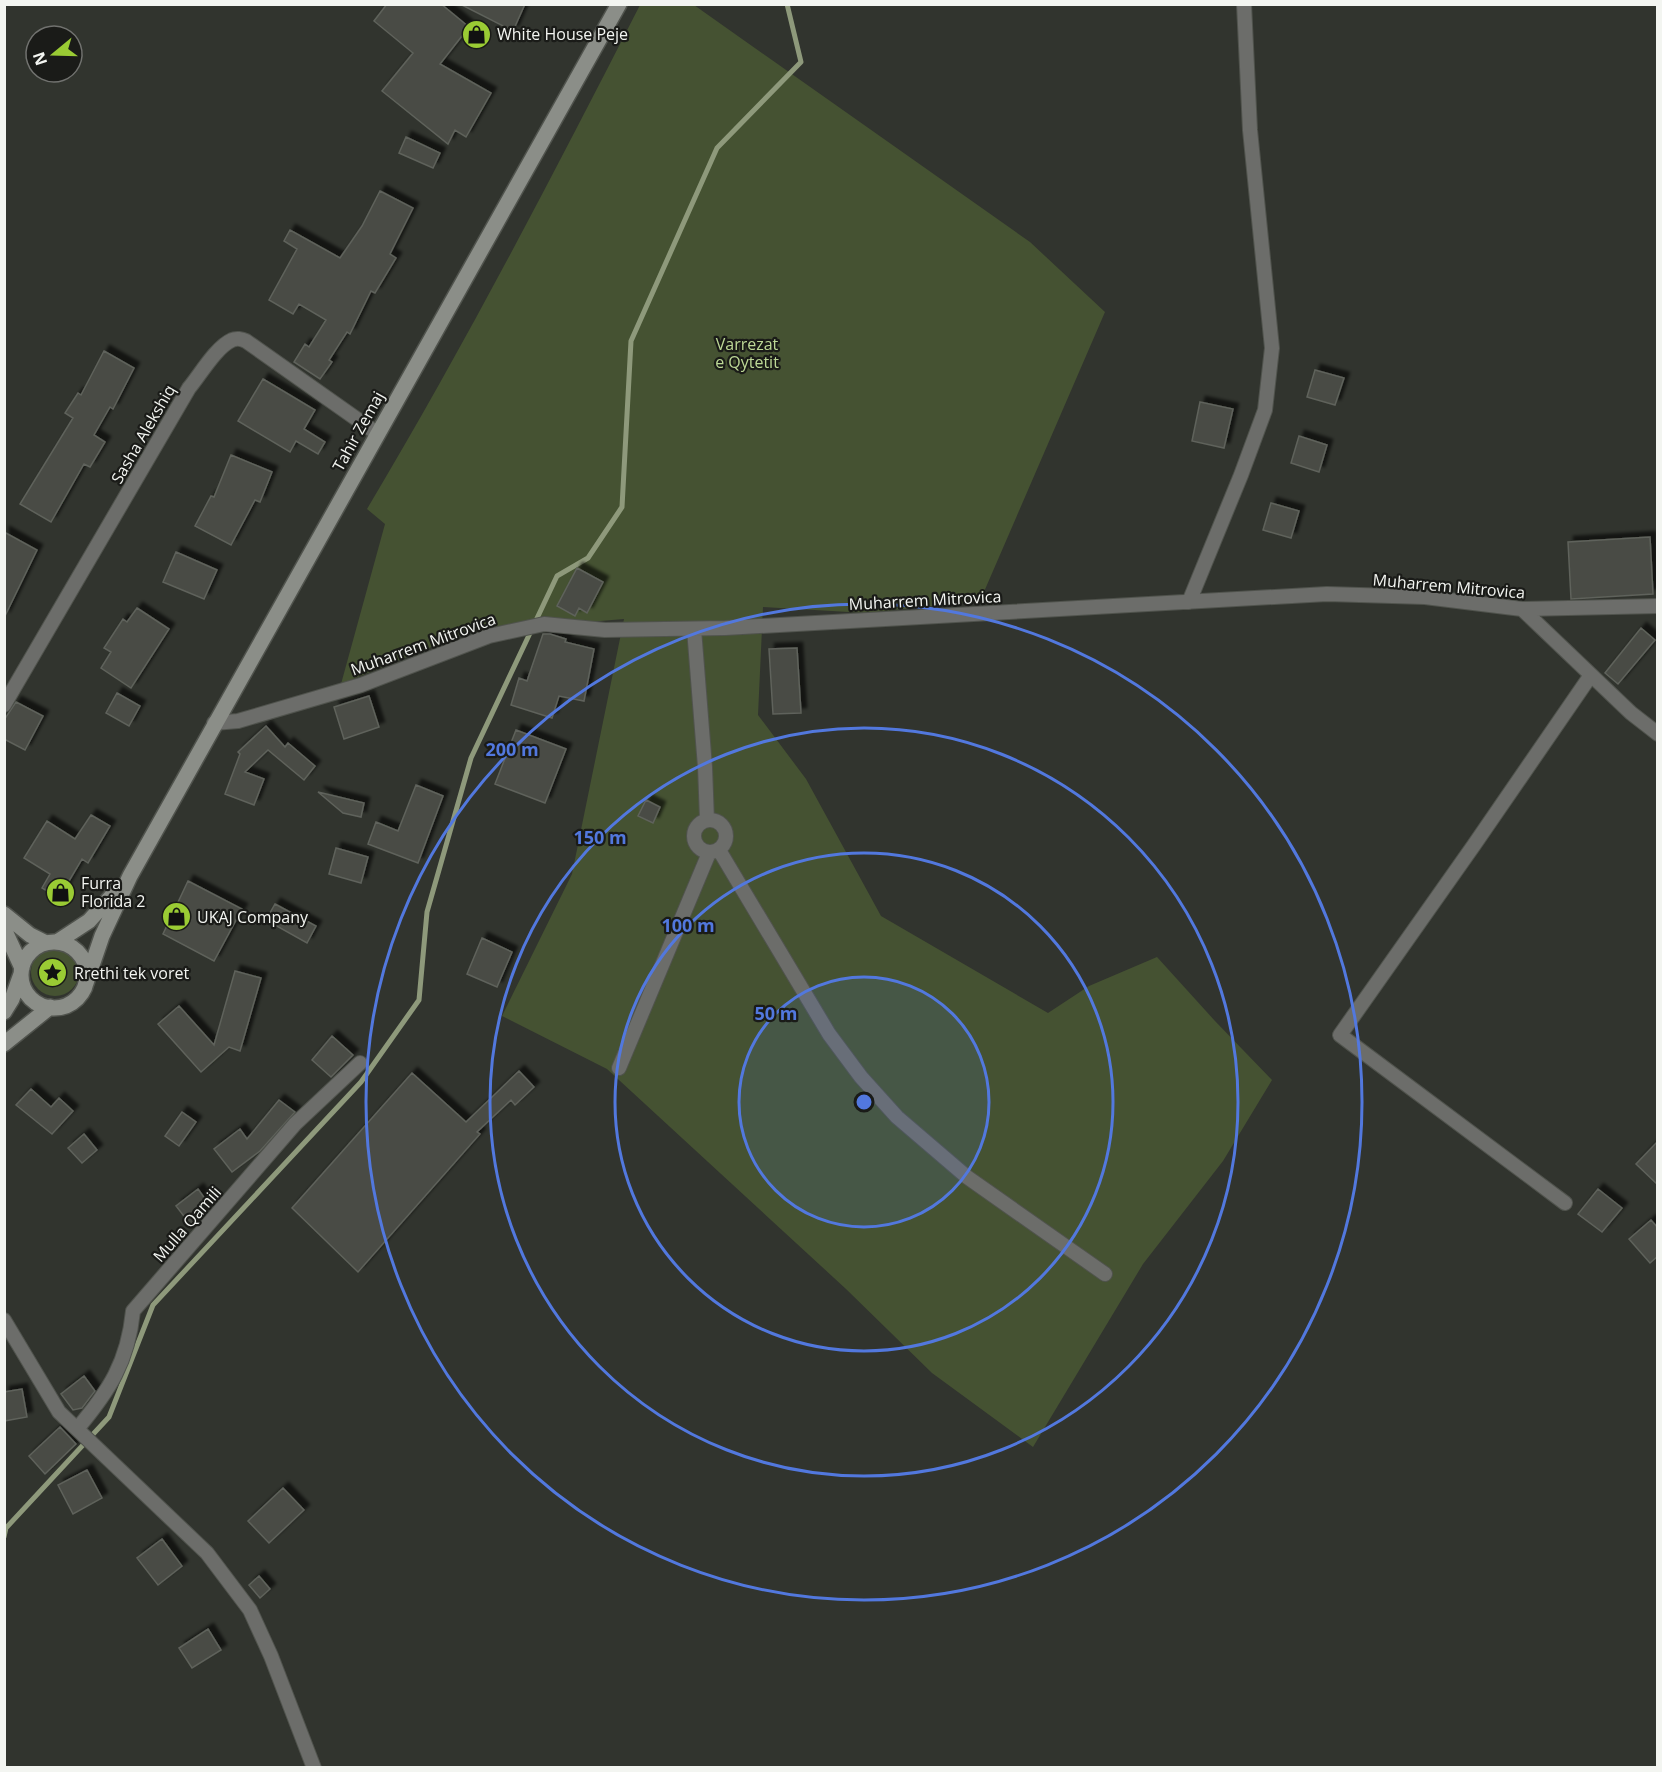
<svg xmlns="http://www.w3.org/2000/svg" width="1662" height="1772" font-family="'Open Sans',sans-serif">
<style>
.green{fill:#455232}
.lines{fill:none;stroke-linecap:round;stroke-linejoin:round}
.stream{stroke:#8e997b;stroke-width:5}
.building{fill:#494c45;stroke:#5f625b;stroke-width:1.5;filter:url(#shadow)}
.minor-casing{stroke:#50534d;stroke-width:16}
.secondary-casing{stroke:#50534d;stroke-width:18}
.minor{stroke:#6c6d6a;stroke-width:14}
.secondary{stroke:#8b8e88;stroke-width:15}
.ring{fill:none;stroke:#5278de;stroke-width:3}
.labels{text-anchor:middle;stroke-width:4.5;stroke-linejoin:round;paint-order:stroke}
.poi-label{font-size:16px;fill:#f3f5f1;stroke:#1a1b18;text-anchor:start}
.park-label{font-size:16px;fill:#bdd896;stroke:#1a1b18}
.street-label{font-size:16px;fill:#f3f5f1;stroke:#1a1b18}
.centre{fill:#5278de;stroke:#1a1b18;stroke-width:3}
.ring-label{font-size:18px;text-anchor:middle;font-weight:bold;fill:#5278de;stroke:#1a1b18;stroke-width:4.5;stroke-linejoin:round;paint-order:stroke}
</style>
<defs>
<filter id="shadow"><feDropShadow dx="5.5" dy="-5.5" stdDeviation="1.5" flood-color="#0009"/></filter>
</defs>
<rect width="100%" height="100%" fill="#31342e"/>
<path class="green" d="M640,5H694L1030,242L1105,312L980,601L866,613L763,607L758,715L806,779L881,916L1048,1013L1089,986L1157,957L1215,1021L1272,1080L1223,1161L1143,1264L1033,1447L932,1373L846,1289L607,1069L502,1016L572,874L624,619L468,632L341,684L385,524L367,509C465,345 553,175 640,5Z
M31 972a24 24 0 1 1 48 0a24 24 0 1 1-48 0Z"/>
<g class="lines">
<path class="stream" d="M4,1537L6,1528L109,1417L153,1305L361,1082L419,1000L427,912L471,758L557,576L588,558L622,507L631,341L717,148L801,62L787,4"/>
</g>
<path class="building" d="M387,4H441L469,27L440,64L491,93L466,137L455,130L448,144L382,91L413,53L374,21Z
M460,4H525L513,31Z
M406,137L440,153L433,168L399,153Z
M380,191L413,208L390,254L396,258L375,293L371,291L350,334L347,332L329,360L332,362L320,379L294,362L305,344L309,347L326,320L299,304L293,314L269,300L297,249L284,241L290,230L340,258L362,226Z
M104,351L134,368L113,409L110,407L94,435L105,442L90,467L84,464L51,522L20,504L73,418L65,413L78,393L81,395Z
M1315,370L1344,378L1335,405L1307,397Z
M263,379L315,410L304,429L325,442L318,454L296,441L290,452L238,421Z
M1200,402L1233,409L1224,448L1192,441Z
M1299,436L1327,445L1319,472L1291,463Z
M231,455L272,472L260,502L255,500L231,545L195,526L211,496L214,497Z
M1271,503L1299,511L1291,538L1263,530Z
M4,532L37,550L4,618Z
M1650,537L1653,594L1571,599L1568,542Z
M176,552L217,570L204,599L163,582Z
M577,568L603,582L587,613L579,608L575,616L557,606Z
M137,608L169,629L131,688L101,668L111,652L104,648L123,619L127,622Z
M1641,628L1655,640L1618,684L1605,673Z
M543,634H550L566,639L565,642L594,649L584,701L559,696L552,718L511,705L519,678L527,681Z
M797,648L801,713L773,714L769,649Z
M117,693L140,706L129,726L106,713Z
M369,696L379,727L344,739L334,707Z
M16,702L43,716L25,750L4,739V720Z
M266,726L285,747L288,743L315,766L304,780L268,750L245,772L264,779L254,805L225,794L240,754L238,752Z
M516,730L566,749L545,803L495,784Z
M416,785L443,796L418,863L368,844L376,822L398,831Z
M318,792L364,803L361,817L343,813Z
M646,800L660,807L653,823L638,816Z
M91,815L110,826L88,863L82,859L59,898L42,888L50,874L24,858L47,821L75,839Z
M336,848L368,857L361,883L329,874Z
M188,881L242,909L214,961L163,934Z
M275,904L316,926L307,943L266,920Z
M482,938L512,952L497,987L467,974Z
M235,971L261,978L240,1051L229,1047L201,1072L158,1024L179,1006L214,1045Z
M332,1036L353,1055L331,1077L312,1060Z
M519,1071L534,1087L515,1105L511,1100L477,1132L480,1134L358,1272L292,1208L412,1073L466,1122Z
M31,1089L51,1107L59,1098L73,1111L52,1134L16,1105Z
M279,1100L295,1112L260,1151L232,1172L214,1149L240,1129L247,1139Z
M182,1112L196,1122L179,1146L165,1136Z
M84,1134L97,1150L82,1163L68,1148Z
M1658,1141V1185L1636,1164Z
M198,1189L211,1207L190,1224L176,1206Z
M1598,1189L1622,1208L1602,1232L1578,1214Z
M1651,1220L1658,1228V1256L1650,1263L1629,1239Z
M84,1376L95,1391L82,1408L73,1410L61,1394Z
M22,1389L27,1417L4,1421V1392Z
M60,1427L76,1444L45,1474L29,1456Z
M87,1470L102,1498L73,1514L58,1485Z
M283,1488L304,1510L269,1543L248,1521Z
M162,1539L182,1566L158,1585L137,1558Z
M259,1576L270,1589L260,1598L249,1585Z
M208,1629L221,1650L192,1668L179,1648Z"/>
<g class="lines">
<defs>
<path id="minor" d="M1189,602L1241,475L1265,410L1272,348L1250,130L1244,4
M1522,609L1631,713L1658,734
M694,629L705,767L707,820
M4,705L189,388C200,375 216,347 232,340C236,338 242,339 246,341L378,434
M214,723L238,721L361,685L489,636L544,624L605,630L725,628L1327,594L1425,597L1522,609L1658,606
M694 836a16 16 0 1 1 32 0a16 16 0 1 1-32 0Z
M719,850L829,1034L861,1077L897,1117L967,1177L1105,1274
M619,1068L709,853
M1565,1203L1340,1035L1474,845L1591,675
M4,1320L59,1412L207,1553L250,1610L271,1656L314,1768
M77,1429C109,1391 128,1362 133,1311L295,1124L360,1063"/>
<path id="secondary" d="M4,914L30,935L46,943
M4,929L22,968
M57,942L89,921L118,889
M21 975a33 33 0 1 1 66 0a33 33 0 1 1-66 0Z
M86,983L102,936L130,876L619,4
M4,1012L12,999L21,974
M4,1044L50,1007"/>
</defs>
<use href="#minor" class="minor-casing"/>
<use href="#secondary" class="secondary-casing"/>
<use href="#minor" class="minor"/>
<use href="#secondary" class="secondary"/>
</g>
<circle cx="864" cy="1102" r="125" fill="#5278de" fill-opacity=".12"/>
<g class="ring">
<circle cx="864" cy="1102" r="125"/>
<circle cx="864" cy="1102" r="249"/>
<circle cx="864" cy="1102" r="374"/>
<circle cx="864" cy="1102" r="498"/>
</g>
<defs>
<symbol id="shop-disc" viewBox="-11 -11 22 22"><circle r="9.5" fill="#9acb34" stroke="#1a1b18"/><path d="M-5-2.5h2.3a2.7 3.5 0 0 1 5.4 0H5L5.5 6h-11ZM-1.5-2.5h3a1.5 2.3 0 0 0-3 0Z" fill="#111"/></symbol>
<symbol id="sight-disc" viewBox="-11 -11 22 22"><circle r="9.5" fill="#9acb34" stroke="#1a1b18"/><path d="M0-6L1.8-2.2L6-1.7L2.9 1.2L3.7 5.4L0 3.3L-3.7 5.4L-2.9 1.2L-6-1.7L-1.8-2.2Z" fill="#111"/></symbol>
</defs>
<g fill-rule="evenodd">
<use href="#shop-disc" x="460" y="18" width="33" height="33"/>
<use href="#shop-disc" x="44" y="876" width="33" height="33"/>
<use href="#shop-disc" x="160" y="900" width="33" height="33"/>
<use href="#sight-disc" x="36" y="956" width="33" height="33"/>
</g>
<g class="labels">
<g class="poi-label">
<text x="497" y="40">White House Peje</text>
<text x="81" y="889">Furra<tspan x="81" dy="18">Florida 2</tspan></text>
<text x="197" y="923">UKAJ Company</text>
<text x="74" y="979">Rrethi tek voret</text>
</g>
<g class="park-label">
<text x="747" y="350">Varrezat<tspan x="747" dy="18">e Qytetit</tspan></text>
</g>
<g class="street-label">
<text transform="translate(358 431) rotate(-61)" y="6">Tahir Zemaj</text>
<text transform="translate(143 434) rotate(-60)" y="6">Sasha Alekshiq</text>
<text transform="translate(1449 586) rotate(5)" y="6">Muharrem Mitrovica</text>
<text transform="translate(925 600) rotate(-3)" y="6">Muharrem Mitrovica</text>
<text transform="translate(423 644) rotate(-20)" y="6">Muharrem Mitrovica</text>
<text transform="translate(187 1224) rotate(-49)" y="6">Mulla Qamili</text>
</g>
</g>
<circle cx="864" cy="1102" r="9" class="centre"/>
<g class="ring-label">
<text x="512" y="756">200 m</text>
<text x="600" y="844">150 m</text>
<text x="688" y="932">100 m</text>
<text x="776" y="1020">50 m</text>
</g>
<rect width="1662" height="1772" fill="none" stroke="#f3f5f1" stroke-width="12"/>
<g transform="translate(54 54) rotate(251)"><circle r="28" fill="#1a1b18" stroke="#71726f" stroke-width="1.5"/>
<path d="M0-4.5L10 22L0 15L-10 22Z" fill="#9acb34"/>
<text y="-9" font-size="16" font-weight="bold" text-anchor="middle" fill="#f3f5f1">N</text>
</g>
</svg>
